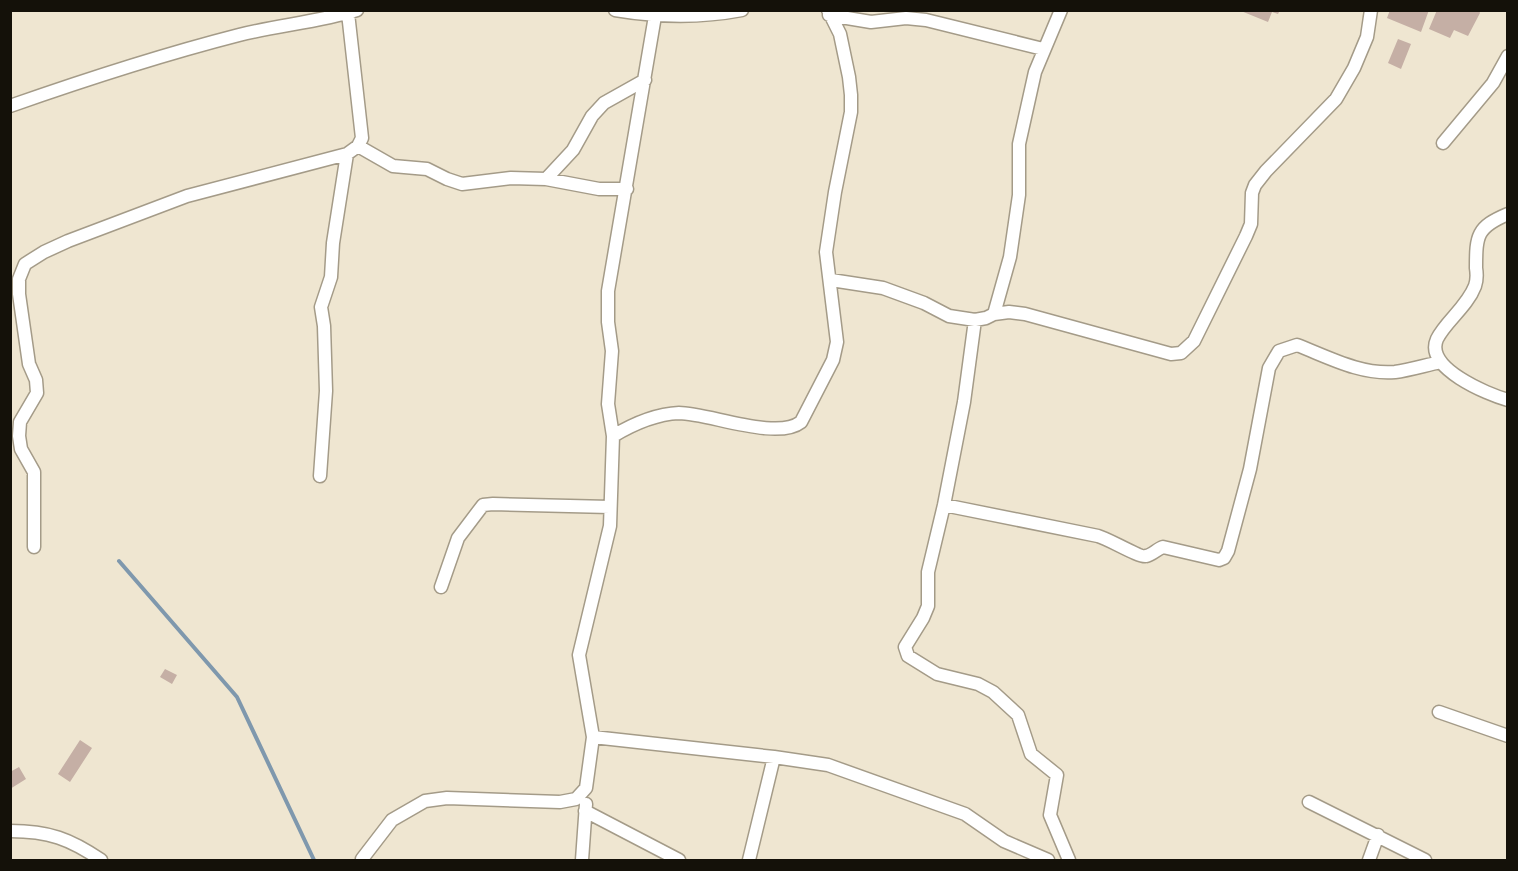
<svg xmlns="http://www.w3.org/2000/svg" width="1518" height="871" font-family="'PT Sans',sans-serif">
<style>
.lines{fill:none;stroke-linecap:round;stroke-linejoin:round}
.stream{stroke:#7f98ad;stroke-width:4}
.building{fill:#c5afa5}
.minor-casing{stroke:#a49b88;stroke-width:15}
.minor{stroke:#fff;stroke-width:12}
</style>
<rect width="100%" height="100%" fill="#efe6d1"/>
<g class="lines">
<path class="stream" d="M119,561L237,697L314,860"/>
</g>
<path class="building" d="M1280,10L1278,14L1272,12L1268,22L1241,11Z
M1390,10H1429L1421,32L1387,18Z
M1437,10H1479L1480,13L1468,36L1454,30L1450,38L1429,29Z
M1398,39L1411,44L1401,69L1388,63Z
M165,669L177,675L172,684L160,677Z
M80,740L92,748L70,782L58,774Z
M19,767L26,779L10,789V772Z"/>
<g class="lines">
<defs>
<path id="minor" d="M615,10C657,17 700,18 742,10
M829,15L871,22L906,18L926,20L1043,49
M10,106C87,79 161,55 239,35C278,25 319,22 357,10
M1443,143L1493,83L1508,56
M358,146L393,166L427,169L447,179L462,184L511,178L546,179L599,189H627
M546,179L573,150L592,116L604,103L645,80
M1508,214C1477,227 1476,235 1476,268C1477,274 1477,280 1475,286C1467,307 1446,321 1437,339C1424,368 1487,394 1508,400
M831,280L883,288L924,303L949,316L975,320L986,318L994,314L1009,312L1025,314L1171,354L1181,353L1194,341L1246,236L1251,224L1252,193L1255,185L1266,171L1336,99L1354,68L1367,37L1371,10
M994,314L1010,257L1019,195V144L1035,72L1061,10
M975,320L964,402L944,505L928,572V606L923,618L905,647L908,656L937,674L978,684L993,692L1018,715L1031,754L1057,775L1050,815L1069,860
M613,436L608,404L612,351L608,322V291L655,16
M320,476L326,391L324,326L321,307L331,277L333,243L347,154
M944,505L1098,536C1109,539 1140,558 1146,556C1152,555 1157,549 1163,547L1219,560L1224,558L1228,551L1250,469L1269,368L1279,351L1297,345C1328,357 1361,375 1395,372C1410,370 1426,365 1441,362
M34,547V472L21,449L19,436L20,422L37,393L36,380L29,364L19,294V279L25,264L44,252L68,241L187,196L347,154L358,146L362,138L348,13
M441,587L458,538L483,505L493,504L610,507
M1439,712L1508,736
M593,737L774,757L828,765L965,814L1004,841L1048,860
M1309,802L1425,860
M585,811L679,860
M10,831C49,831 70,839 101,860
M362,859L392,820L425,801L447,798L560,802L576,799L586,788L593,737L579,655L610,526L613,436C633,424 656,414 679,413C708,413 777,441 801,422L833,360L837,342L826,252L835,192L851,112V95L849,77L840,34L828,10
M582,860L586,804
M749,860L774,757
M1369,860L1378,835"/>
</defs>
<use href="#minor" class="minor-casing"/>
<use href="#minor" class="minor"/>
</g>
<rect width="1518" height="871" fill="none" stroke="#141109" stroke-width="24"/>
</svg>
